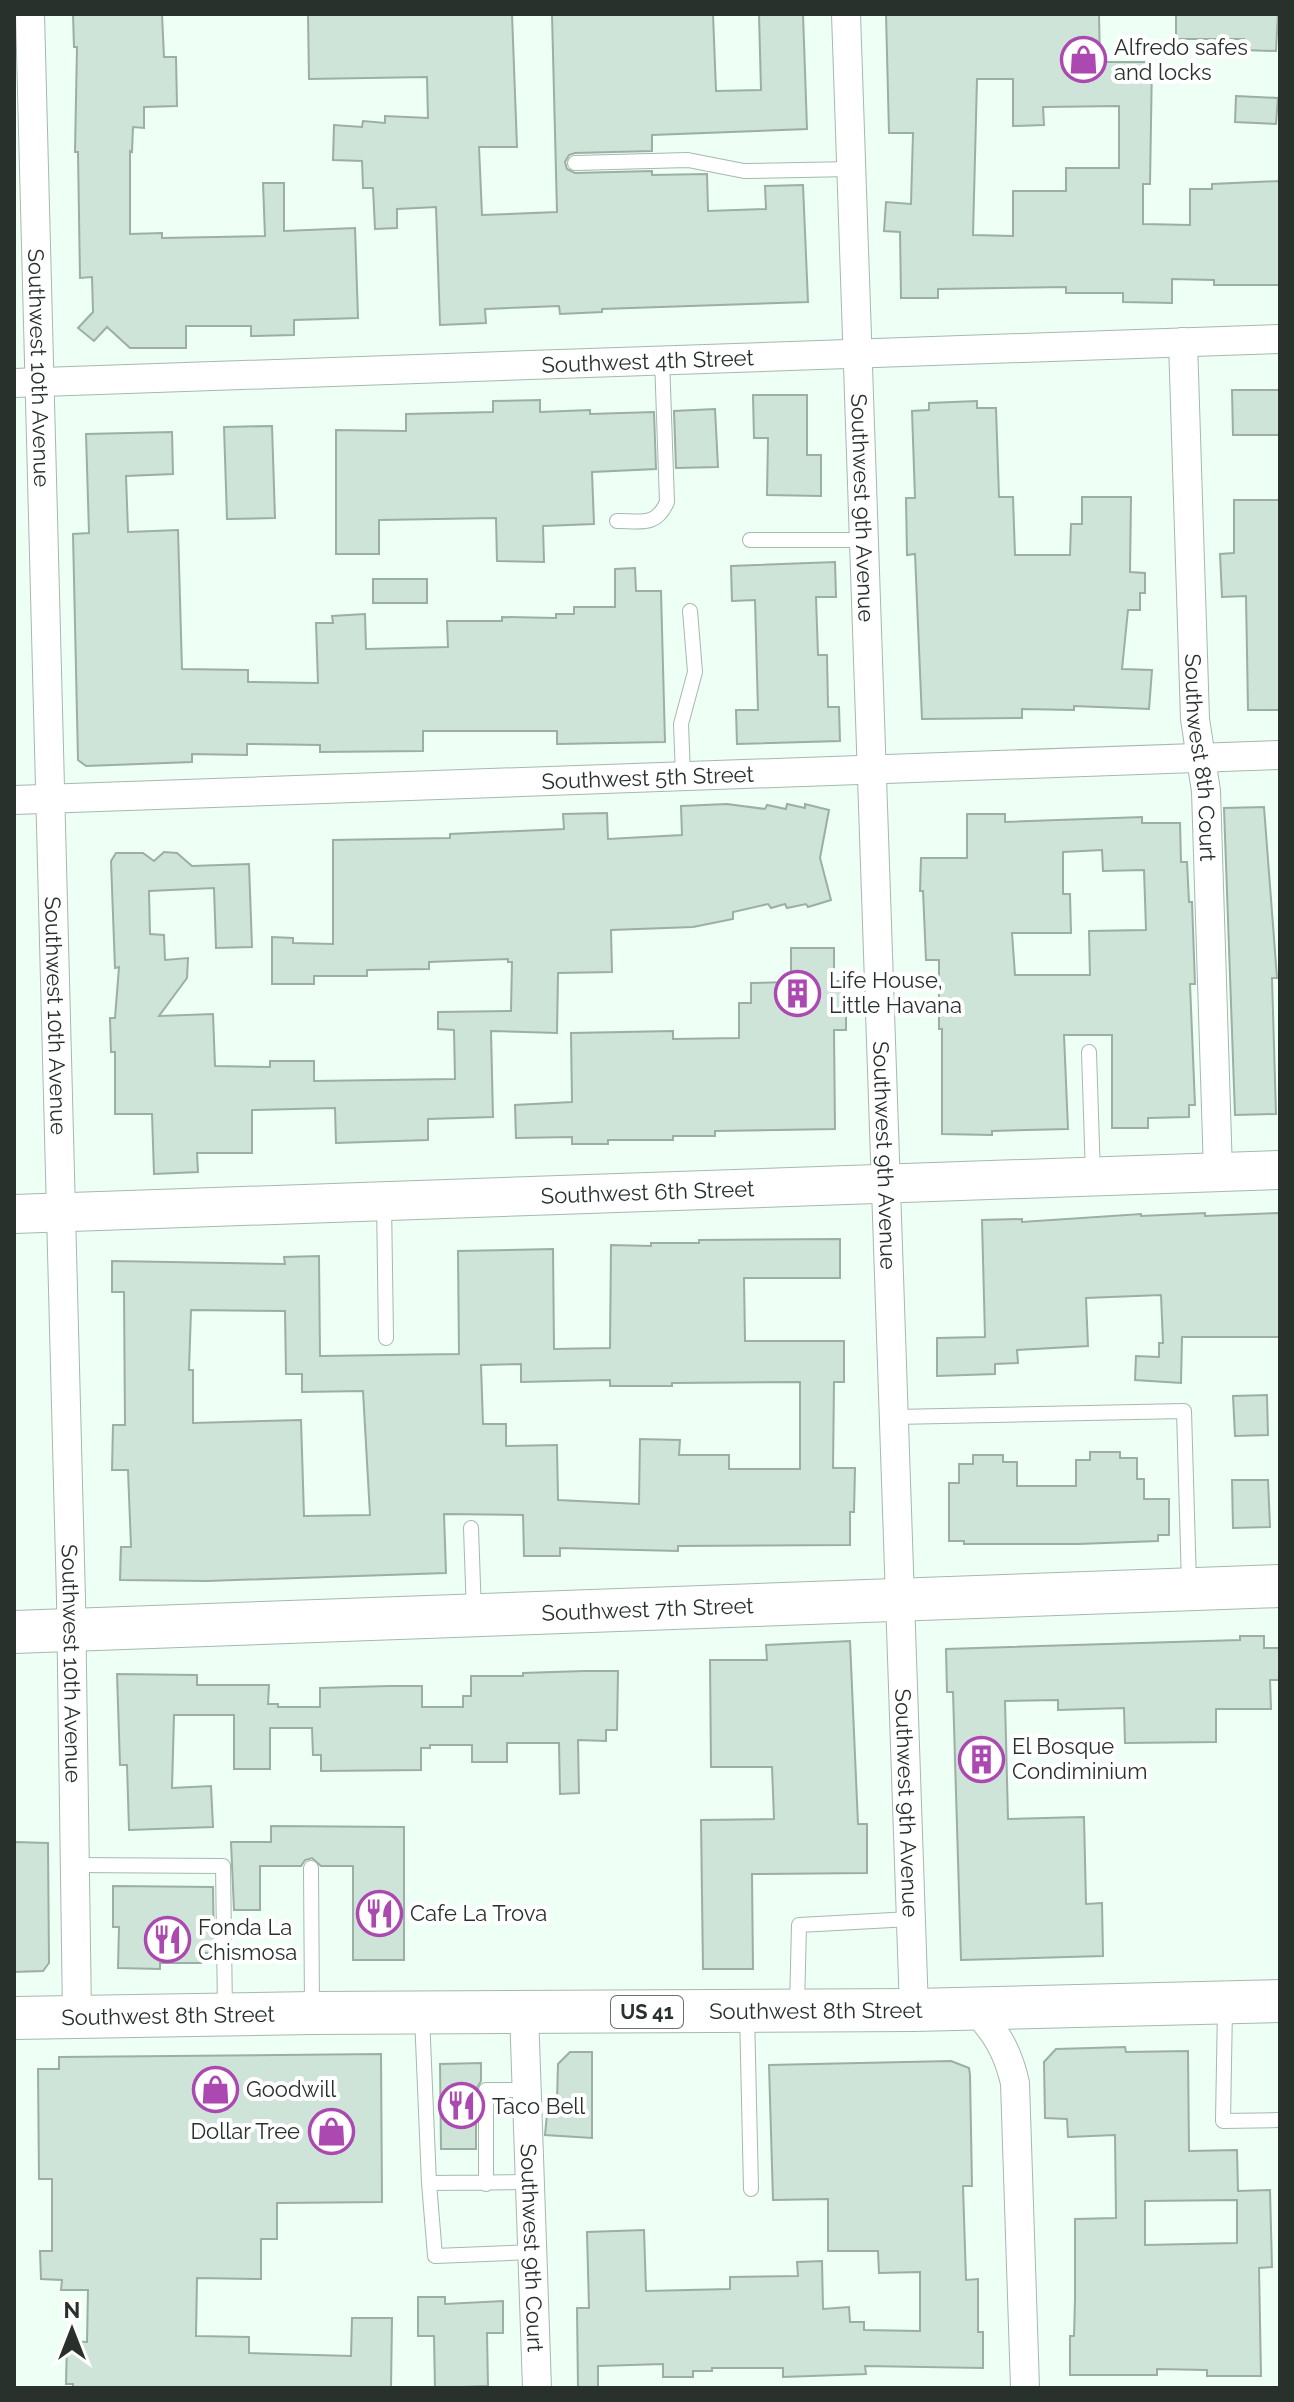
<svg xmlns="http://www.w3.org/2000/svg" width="1294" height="2402" font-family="Raleway,sans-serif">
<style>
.building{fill:#cfe4d8;stroke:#9bafa4;stroke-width:2;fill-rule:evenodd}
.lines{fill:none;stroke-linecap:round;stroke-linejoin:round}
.lane-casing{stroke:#a5b9ae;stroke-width:16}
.street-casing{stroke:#a5b9ae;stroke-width:30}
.secondary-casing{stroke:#a5b9ae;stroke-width:40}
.primary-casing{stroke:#a5b9ae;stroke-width:44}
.lane{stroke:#fff;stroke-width:14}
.street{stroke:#fff;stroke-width:28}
.secondary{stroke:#fff;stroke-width:38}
.primary{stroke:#fff;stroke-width:42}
.labels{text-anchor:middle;stroke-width:8;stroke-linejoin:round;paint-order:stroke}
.shield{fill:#fff;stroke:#696f6b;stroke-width:2}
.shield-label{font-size:20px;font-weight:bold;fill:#29312c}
.poi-label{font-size:22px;fill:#29312c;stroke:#fff;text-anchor:start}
.street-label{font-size:22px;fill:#29312c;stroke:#fff}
</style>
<rect width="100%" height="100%" fill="#eefff5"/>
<path class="building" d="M73,14H162L164,57H176L177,106L144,107V128L133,127L132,152L130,151V234L162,233V238L265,236L263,183H284V231L355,228L358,318L294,320V335L251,336V326H186V348H130L107,327L94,341L78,328L93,312L92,277L80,278L78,152H75L77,47H74Z
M308,14H512L517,147H479L482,215L557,212L552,14H713L716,91L761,90L759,14H803L807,129L652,135V151L575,153L569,155L565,162L567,169L575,173L652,171V175L707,174L708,211L766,209L765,186L803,185L808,302L602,309V312L560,314L559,306L485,309L486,323L440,325L436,207L397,209V228L375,229L373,188H363L362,161L333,160L334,125L362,127L363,121L385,123V116L428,118L427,77L309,79Z
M886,14H1099L1100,62H1152L1150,184H1143V224L1190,225V189H1212V184L1280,181V285H1214V280L1172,279V303L1123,302V293H1066V287L938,289V298H901L900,232L884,231L886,202L911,204L913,133H889ZM977,79H1013V126L1044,125L1043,107L1119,106V168H1066V191H1013V236L973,235Z
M1176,14H1278L1276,51L1243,50L1244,39H1176Z
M1236,96L1278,98L1276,124L1235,122Z
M1232,390H1280V435H1233Z
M753,395H807V455H821V496L767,495L768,438H754Z
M540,400V412L590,410V414L654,412L656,469L592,472L594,524L543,526L544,562L497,561L496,518L379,520V554H336V430L406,431V414L493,412V401Z
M977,401V408H996L999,497H1013L1015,555H1070L1071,524H1082V497H1131L1130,572L1145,573V593H1140V610H1128L1122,669L1152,670L1149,709L1074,706V710L1022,709V718L922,719L915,554L907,555L906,498H915L912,411L929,410V403Z
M715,409L718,467L676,468L674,411Z
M272,426L275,518L227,519L224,427Z
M172,432L173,474L126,476L128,532L178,530L182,669L248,670V682L318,683L316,623H333L332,616L365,614L366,649L448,647L447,621H502V617L556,618V614H574V607H615V569L635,568L636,591H661L665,742L557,744V731H423V751L320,752V745L247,744V755L192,754V762L86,766L78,760L73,534L89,533L86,434Z
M1234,500H1280V710H1248L1246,596L1222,597L1220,554L1234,553Z
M835,562L836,597H816L818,655H827L828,707H839L840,741L737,744L736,710H758L755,600L732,601L731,566Z
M373,579H427V603H373Z
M727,804L765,809L767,805L786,809L787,804L805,808V804L829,810L820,858L831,900L808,907L806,904L787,908L785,904L771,908L768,904L733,912V919L693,927L611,930L612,972L558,973L557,1033L491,1031L493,1117L428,1119V1140L336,1143L335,1108L252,1110V1153H197L198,1172L154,1174L152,1114H115V1052H111L110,1018H115L119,967L115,968L111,861L116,853H143L154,861L164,852L177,853L192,866L249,864L252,947L216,948L214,888L149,891L150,934L164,935L165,960L188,958L187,978L159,1016L213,1014L215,1066L270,1067V1061H314V1081L455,1079L454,1030L438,1029V1012L511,1011L512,962H508V959L429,962V969L367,970V976H314V984H272V937L293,938V943L333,944V840L450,838V834L564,829L563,814L607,813L608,839L682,835L681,806Z
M1264,807L1277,978H1272L1276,1114L1235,1115L1224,808Z
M967,814H1005V822L1142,817V823H1180L1181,862H1187L1189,902H1192L1195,984H1190L1195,1105H1189V1117L1148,1118V1128H1112V1035H1064L1068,1129L992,1131V1135L942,1134V1029H939V960H926L923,891H920L921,858H967ZM1102,850L1103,871L1144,870L1146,930L1089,931L1090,975H1015L1012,933H1071L1070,894H1063V852Z
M791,948H834V981H846V1030H834L835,1129L715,1131V1136H673V1140H608V1144H572V1137L516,1138L515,1105L572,1102L571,1033L673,1031V1039L739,1038V1003H751V983L791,982Z
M1205,1213V1216L1279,1213L1280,1337H1182L1181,1383L1135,1380L1136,1356L1159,1357V1343H1163L1161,1295L1086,1298L1088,1346L1017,1350L1018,1363L995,1364V1374L937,1376V1338L985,1337L982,1220L1022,1219V1222L1141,1214V1216Z
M840,1239V1278H744L745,1341H844V1382H834L833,1468H855L854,1512H850V1545L678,1546V1551L560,1548V1556H524L523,1515L444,1514L446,1573L207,1581L120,1580L121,1547H131L128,1470H112L113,1425H125L124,1292H112V1261L285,1264L284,1257L319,1256L320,1356L459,1354L458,1251L553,1249L554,1349L610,1348L611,1245L651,1246V1243H699V1240ZM191,1310L285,1311L286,1374H302V1392L363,1391L370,1515L304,1516L301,1420L193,1423V1370H189ZM521,1364V1382L610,1380V1386H672V1383L800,1382V1469H729V1455H679L680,1440L640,1439L639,1504L558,1500L557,1445L506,1446V1424H483L481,1365Z
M1267,1395L1268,1435L1235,1436L1233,1396Z
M1090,1452H1120V1458H1137V1479H1144V1499H1169V1535H1158V1541L1078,1544H964V1541H949V1483H959V1464H973V1455H1003V1462H1017V1486H1076V1460H1090Z
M1232,1480H1268L1270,1527L1233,1528Z
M1240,1636H1264V1648H1280V1680H1270L1271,1709H1216V1742L1125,1743L1124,1708L1058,1710V1700L1005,1701L1008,1819L1084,1817L1086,1904L1102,1903L1103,1956L961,1960L953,1692H947L946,1649L1240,1640Z
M850,1641L858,1824H867V1873L752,1874L753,1969H703L701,1820L774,1819L772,1767H711L710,1660H767L766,1645Z
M584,1671H618L617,1730H606V1741L578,1740L579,1793L560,1794L559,1743H507V1762H472V1745H430V1748H421V1770L321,1771V1755H313L312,1728H270V1769H234V1715H174L172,1788L211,1786L213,1827L129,1830L127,1765H120L117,1674L197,1675V1685H269L268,1704H278V1707H320V1688L389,1686H422V1707H463V1696H471V1676H523V1673Z
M271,1826L404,1827V1960H353V1866H321L312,1858L305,1860L301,1866H260V1910H234L231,1842H271Z
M14,1842L48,1843L49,1963L43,1971L14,1972Z
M113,1886L213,1887L214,1953H201V1963H160V1969L118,1968L119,1927H113Z
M1125,2047L1126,2052L1188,2051L1189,2151L1237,2150L1238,2191L1270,2190L1272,2267L1259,2268L1261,2376H1207V2370L1157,2369V2375H1070V2336H1074L1075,2299V2219L1116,2218L1115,2135L1068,2137L1067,2119L1045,2118L1044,2062L1056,2049ZM1237,2200V2243L1145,2245V2201Z
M570,2052H592V2138L545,2135L548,2103L557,2101L558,2064Z
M381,2054L382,2202L277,2203V2239H261V2279L197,2278L196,2336L249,2337V2353L351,2356L352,2318H392L391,2388H73V2384H66L67,2341L87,2342L88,2290H61L62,2280L41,2279L40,2251H52V2179H39L38,2069H59V2057Z
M951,2061L969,2068L970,2075L972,2186H963L966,2280L978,2279V2332H983V2368L865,2366L866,2374L783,2377V2368H712V2371H693V2377H663V2364L598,2366V2387H578L577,2308H589L587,2232L644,2230L646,2291L730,2289V2277L798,2276L797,2262L822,2261L823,2309L849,2307L850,2322H864V2330L920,2331V2272L879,2273L878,2251H828V2199L773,2200L769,2065Z
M481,2063V2081L476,2090V2149H441L440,2064Z
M418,2297H445V2304L503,2301V2333H487L488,2386L435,2388L434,2336H418Z"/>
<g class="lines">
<defs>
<path id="lane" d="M575,163L688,160L744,171L852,169
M617,521C641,521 656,527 667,502L662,359
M750,540H864
M683,775L681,724L695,672L690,611
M1089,1052L1093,1176
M384,1201L386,1338
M894,1417L1184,1411L1189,1584
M471,1528L474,1614
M74,1865L223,1866L225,2012
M311,1868L312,2008
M797,2007L799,1925L911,1919
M1225,2007L1223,2121L1280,2120
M747,2013L751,2189
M422,2016L429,2183L529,2182
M429,2183L435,2256L532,2252
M486,2184V2090H527"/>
<g id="street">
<path id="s1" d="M30,14L71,1599L77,2016"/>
<path id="s2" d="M846,14L914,2010"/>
<path id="s3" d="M1183,342L1195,719L1206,791L1218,1172"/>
<path id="s4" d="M14,383L1280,339"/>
<path id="s5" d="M14,800L1280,755"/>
<path d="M974,2009C996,2031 1008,2052 1015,2083L1025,2388"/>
<path id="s6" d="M524,2012L537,2388"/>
</g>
<g id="secondary">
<path id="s7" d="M14,1214L1280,1170"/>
</g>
<g id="primary">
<path id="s8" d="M14,1632L1280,1586"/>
<path id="s9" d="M14,2018L312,2013L914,2010L1280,2001"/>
</g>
</defs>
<use href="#lane" class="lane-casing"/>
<use href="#street" class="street-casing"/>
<use href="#secondary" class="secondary-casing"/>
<use href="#primary" class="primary-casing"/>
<use href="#lane" class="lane"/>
<use href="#street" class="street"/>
<use href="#secondary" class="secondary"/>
<use href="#primary" class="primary"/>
</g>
<defs>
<symbol id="shop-ring" viewBox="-11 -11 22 22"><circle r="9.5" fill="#fff" stroke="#ab49b1" stroke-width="1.5"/><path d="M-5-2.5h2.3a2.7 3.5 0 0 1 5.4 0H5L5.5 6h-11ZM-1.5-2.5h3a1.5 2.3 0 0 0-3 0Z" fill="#ab49b1"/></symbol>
<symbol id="building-ring" viewBox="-11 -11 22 22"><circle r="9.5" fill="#fff" stroke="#ab49b1" stroke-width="1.5"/><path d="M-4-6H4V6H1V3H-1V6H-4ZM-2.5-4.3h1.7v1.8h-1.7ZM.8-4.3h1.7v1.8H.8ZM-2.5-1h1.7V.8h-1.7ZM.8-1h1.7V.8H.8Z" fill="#ab49b1"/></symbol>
<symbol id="restaurant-ring" viewBox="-11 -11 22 22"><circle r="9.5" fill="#fff" stroke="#ab49b1" stroke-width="1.5"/><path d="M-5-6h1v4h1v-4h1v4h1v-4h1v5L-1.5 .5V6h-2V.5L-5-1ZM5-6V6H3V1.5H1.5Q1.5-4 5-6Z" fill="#ab49b1"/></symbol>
</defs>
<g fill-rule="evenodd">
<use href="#shop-ring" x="1058" y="34" width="51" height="51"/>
<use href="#building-ring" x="772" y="968" width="51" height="51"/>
<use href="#building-ring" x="956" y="1734" width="51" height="51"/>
<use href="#restaurant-ring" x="354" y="1888" width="51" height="51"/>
<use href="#restaurant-ring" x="142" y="1914" width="51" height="51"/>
<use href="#shop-ring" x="190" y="2064" width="51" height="51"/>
<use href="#restaurant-ring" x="436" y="2080" width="51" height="51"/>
<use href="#shop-ring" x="306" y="2106" width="51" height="51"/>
</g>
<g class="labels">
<rect class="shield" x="611" y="1996" width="72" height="32" rx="6"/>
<g class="shield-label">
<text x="647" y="2019">US 41</text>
</g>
<g class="poi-label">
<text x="1114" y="55">Alfredo safes<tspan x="1114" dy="25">and locks</tspan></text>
<text x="829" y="988">Life House,<tspan x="829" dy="25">Little Havana</tspan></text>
<text x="1012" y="1754">El Bosque<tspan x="1012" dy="25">Condiminium</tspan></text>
<text x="410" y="1921">Cafe La Trova</text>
<text x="198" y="1935">Fonda La<tspan x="198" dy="25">Chismosa</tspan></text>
<text x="246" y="2097">Goodwill</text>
<text x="492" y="2114">Taco Bell</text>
<text x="300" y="2139" text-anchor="end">Dollar Tree</text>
</g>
<g class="street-label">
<text dy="8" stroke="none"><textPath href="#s4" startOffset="634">Southwest 4th Street</textPath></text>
<text dy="8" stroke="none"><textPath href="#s1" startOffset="354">Southwest 10th Avenue</textPath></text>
<text dy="8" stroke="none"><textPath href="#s2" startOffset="494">Southwest 9th Avenue</textPath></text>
<text dy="8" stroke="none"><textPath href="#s3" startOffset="416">Southwest 8th Court</textPath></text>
<text dy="8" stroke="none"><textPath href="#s5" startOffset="634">Southwest 5th Street</textPath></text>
<text dy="8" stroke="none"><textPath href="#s1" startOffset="1002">Southwest 10th Avenue</textPath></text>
<text dy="8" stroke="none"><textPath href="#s2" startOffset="1142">Southwest 9th Avenue</textPath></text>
<text dy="8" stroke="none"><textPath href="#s7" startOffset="634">Southwest 6th Street</textPath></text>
<text dy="8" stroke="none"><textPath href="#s8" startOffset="634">Southwest 7th Street</textPath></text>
<text dy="8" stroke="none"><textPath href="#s1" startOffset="1650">Southwest 10th Avenue</textPath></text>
<text dy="8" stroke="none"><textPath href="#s2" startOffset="1790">Southwest 9th Avenue</textPath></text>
<text dy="8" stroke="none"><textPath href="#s9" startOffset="802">Southwest 8th Street</textPath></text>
<text dy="8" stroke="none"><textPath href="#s9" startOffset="154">Southwest 8th Street</textPath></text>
<text dy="8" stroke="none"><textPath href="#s6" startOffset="236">Southwest 9th Court</textPath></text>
</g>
</g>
<rect width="1294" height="2402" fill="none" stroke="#29312c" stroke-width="32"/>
<g transform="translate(72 2330)" stroke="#ffffff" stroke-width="6" paint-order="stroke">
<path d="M0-6L14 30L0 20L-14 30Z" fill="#29312c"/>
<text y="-12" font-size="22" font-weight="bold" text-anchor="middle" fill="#29312c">N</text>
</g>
</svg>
